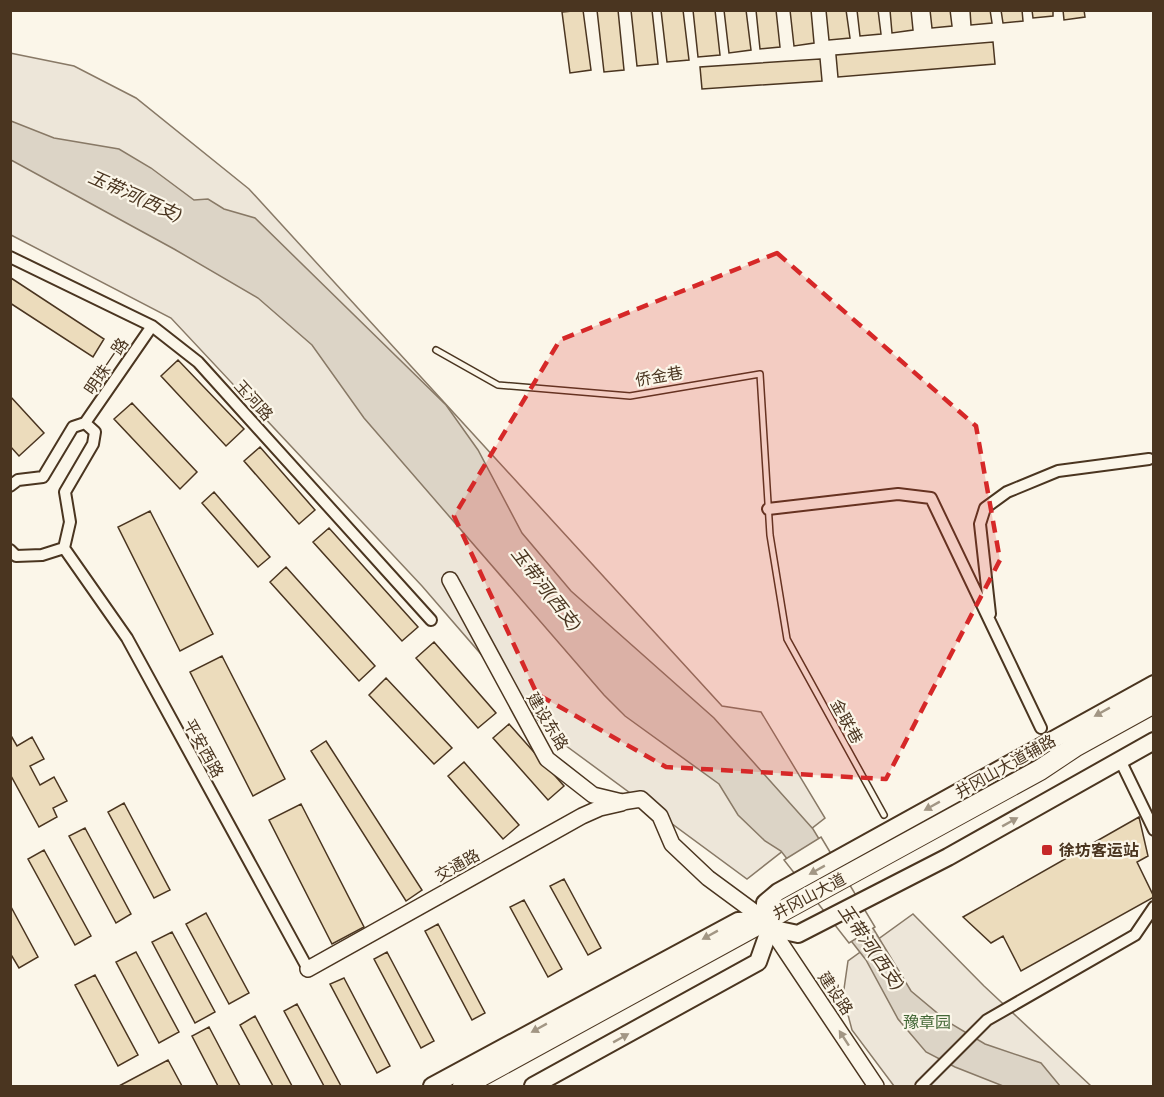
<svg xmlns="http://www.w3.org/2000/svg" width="1164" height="1097" font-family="'Archivo Narrow','Noto Sans SC',sans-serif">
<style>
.green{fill:#ede6d9;stroke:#887966;stroke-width:1.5}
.water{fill:#dcd4c6;stroke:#887966;stroke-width:1.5}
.pier{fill:#fbf6e9;stroke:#887966;stroke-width:1.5}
.building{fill:#ecdcbc;stroke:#4a3520;stroke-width:1.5}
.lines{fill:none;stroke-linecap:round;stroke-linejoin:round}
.lane-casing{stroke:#4a3520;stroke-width:8}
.street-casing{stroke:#4a3520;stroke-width:14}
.secondary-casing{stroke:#4a3520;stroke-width:18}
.primary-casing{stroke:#4a3520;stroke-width:20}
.highway-casing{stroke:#4a3520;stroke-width:22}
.lane{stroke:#fbf6e9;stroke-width:5}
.street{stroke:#fbf6e9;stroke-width:10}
.secondary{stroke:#fbf6e9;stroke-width:15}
.primary{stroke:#fbf6e9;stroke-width:16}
.highway{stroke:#fbf6e9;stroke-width:20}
.oneway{fill:#a29684}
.marked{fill:#d62828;fill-opacity:0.2;stroke:#d62828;stroke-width:4.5;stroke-dasharray:12 8;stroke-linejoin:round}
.poi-dot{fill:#c62828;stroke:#fbf6e9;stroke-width:2}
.labels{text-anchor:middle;stroke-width:4.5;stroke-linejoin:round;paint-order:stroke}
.street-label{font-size:16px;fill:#4a3520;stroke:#fbf6e9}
.poi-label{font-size:16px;font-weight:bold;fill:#4a3520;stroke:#fbf6e9;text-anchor:start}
.park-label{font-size:16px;fill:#436837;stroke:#fbf6e9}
.water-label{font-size:18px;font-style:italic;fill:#4a3520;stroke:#fbf6e9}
</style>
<rect width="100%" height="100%" fill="#fbf6e9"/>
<path class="green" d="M10,53L74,66L136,98L249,189L722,706L761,712L825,818L747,879L550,734L422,586L171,318L11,235Z
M913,914L984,986L1091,1086H894L852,1030L843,996L848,961Z"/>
<path class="water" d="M11,121L54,138L119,149L151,168L194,200L208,199L224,209L255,218L446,405L478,450L522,533L571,591L714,718L813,829L911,991L948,1022L985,1044L1041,1063L1060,1086H1003L955,1067L926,1052L898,1019L866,960L781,851L765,841L738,815L719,784L625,716L604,695L364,418L312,345L258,298L174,249L11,160Z"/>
<path class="pier" d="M821,837L875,927L849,943L784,860Z"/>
<path class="building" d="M583,10L591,70L570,73L562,12Z
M597,10H618L624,70L604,72Z
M631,10H652L658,64L637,66Z
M661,10H683L689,60L667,62Z
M693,10H715L720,55L698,57Z
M724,10H746L751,50L729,53Z
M756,10H776L780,47L760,49Z
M790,10H811L814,43L794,46Z
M826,10H846L850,38L829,40Z
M857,10H878L881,34L860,36Z
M890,10H911L913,30L892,33Z
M930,10H950L952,26L932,28Z
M970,10H990L992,23L971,25Z
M1001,10H1022L1023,21L1003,23Z
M1032,10H1053V16L1033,18Z
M1063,10H1084L1085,17L1064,20Z
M993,42L995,64L838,77L836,55Z
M820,59L822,81L702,89L700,67Z
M11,278L104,339L93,357L10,303Z
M178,360L244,429L226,446L161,376Z
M10,396L44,433L19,456L10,446Z
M132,403L197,472L180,489L114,419Z
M260,447L315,510L299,524L244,461Z
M214,492L270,557L258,567L202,503Z
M150,511L213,634L180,651L118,527Z
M329,528L418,627L402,641L313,542Z
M286,567L375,666L359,681L270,582Z
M434,642L496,713L478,728L416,658Z
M222,656L285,779L253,796L190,672Z
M386,678L452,748L434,764L369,695Z
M509,724L564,786L548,800L493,738Z
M10,734L17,746L32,737L44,759L30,766L40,785L54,777L67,801L53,808L57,817L39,827L10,774Z
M326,741L422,890L406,901L311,751Z
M464,762L519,825L503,839L448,776Z
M124,803L170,890L154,898L108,812Z
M301,804L364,927L332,944L269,820Z
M1139,817L1148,856L1137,862L1154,897L1021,971L1003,936L991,943L963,917Z
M85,828L131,914L116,923L69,836Z
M44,850L91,936L75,945L28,859Z
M564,879L601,948L588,955L550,886Z
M524,900L562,969L548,977L510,907Z
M10,905L38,957L19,968L10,953Z
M206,913L249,993L229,1004L186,924Z
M438,924L485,1013L472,1020L425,931Z
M172,932L215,1012L195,1023L152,942Z
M136,952L179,1032L159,1043L116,962Z
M387,952L434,1041L421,1048L374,959Z
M95,975L138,1055L118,1066L75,985Z
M344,978L390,1066L377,1073L330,984Z
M297,1004L341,1086H324L284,1011Z
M255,1016L292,1086H273L240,1025Z
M209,1027L240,1086H218L192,1036Z
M168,1060L182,1086H119Z"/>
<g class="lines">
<defs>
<path id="lane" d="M436,350L498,385L630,396L760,374L770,535L787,639L884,815"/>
<path id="street" d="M10,257L152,326L198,362L431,620
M85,423L152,326
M10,486L18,480L43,477L73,427L85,423L95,432L93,444L65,492L70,522L64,548L42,555L16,556L10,550
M768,509L898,494L931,498L1041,728
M64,548L127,638L308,969
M990,614L980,524L985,508L1007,492L1058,471L1149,459
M1120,760L1154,830
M921,1086L987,1020L1135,935L1154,907"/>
<path id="secondary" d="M450,580L547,759L593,795L622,802L641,799L660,816L672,844L708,878L765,920L876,1086
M308,969L582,816L600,808L622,803"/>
<path id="primary" d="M432,1086L738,921L765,920V903L778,892L1154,684
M533,1086L758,962L770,928L798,934L948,857L1154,741"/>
<path id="highway" d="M463,1086L1040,770L1076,746L1154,703"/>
</defs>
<use href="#lane" class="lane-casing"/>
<use href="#street" class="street-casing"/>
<use href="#secondary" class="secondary-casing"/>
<use href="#primary" class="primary-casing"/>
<use href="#highway" class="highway-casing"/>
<use href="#lane" class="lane"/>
<use href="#street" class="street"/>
<use href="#secondary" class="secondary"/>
<use href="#primary" class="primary"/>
<use href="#highway" class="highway"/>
</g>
<defs><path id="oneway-solid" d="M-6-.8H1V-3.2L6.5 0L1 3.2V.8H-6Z" transform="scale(1.5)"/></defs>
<g class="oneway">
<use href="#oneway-solid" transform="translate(1102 712) rotate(151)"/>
<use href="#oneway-solid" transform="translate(932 806) rotate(151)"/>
<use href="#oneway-solid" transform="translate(1010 822) rotate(-29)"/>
<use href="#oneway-solid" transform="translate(817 870) rotate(151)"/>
<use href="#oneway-solid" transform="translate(710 935) rotate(151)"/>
<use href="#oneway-solid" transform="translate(539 1028) rotate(151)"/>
<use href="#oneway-solid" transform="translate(621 1038) rotate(-29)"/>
<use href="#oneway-solid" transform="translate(844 1038) rotate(-123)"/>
</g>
<path class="marked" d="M777,253L976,426L1000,560L886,779L666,767L537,694L454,516L560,340Z"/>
<rect class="poi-dot" x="1041" y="844" width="12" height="12" rx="3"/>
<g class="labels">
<g class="street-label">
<text transform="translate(106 366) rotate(-56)" y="6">明珠一路</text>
<text transform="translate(659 376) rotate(-10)" y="6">侨金巷</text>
<text transform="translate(254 400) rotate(48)" y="6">玉河路</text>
<text transform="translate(548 721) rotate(59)" y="6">建设东路</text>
<text transform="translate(847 721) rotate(61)" y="6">金联巷</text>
<text transform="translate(204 748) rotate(61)" y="6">平安西路</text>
<text transform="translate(1005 766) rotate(-29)" y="6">井冈山大道辅路</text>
<text transform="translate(457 865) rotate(-29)" y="6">交通路</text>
<text transform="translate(809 896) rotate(-28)" y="6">井冈山大道</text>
<text transform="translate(836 993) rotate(56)" y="6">建设路</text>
</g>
<g class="poi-label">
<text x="1059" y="856">徐坊客运站</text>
</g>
<g class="park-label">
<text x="927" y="1028">豫章园</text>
</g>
<g class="water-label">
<text transform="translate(135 196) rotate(24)" y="6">玉带河(西支)</text>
<text transform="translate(546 589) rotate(52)" y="6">玉带河(西支)</text>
<text transform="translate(871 947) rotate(55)" y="6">玉带河(西支)</text>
</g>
</g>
<rect width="1164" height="1097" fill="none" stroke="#4a3520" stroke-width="24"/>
</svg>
